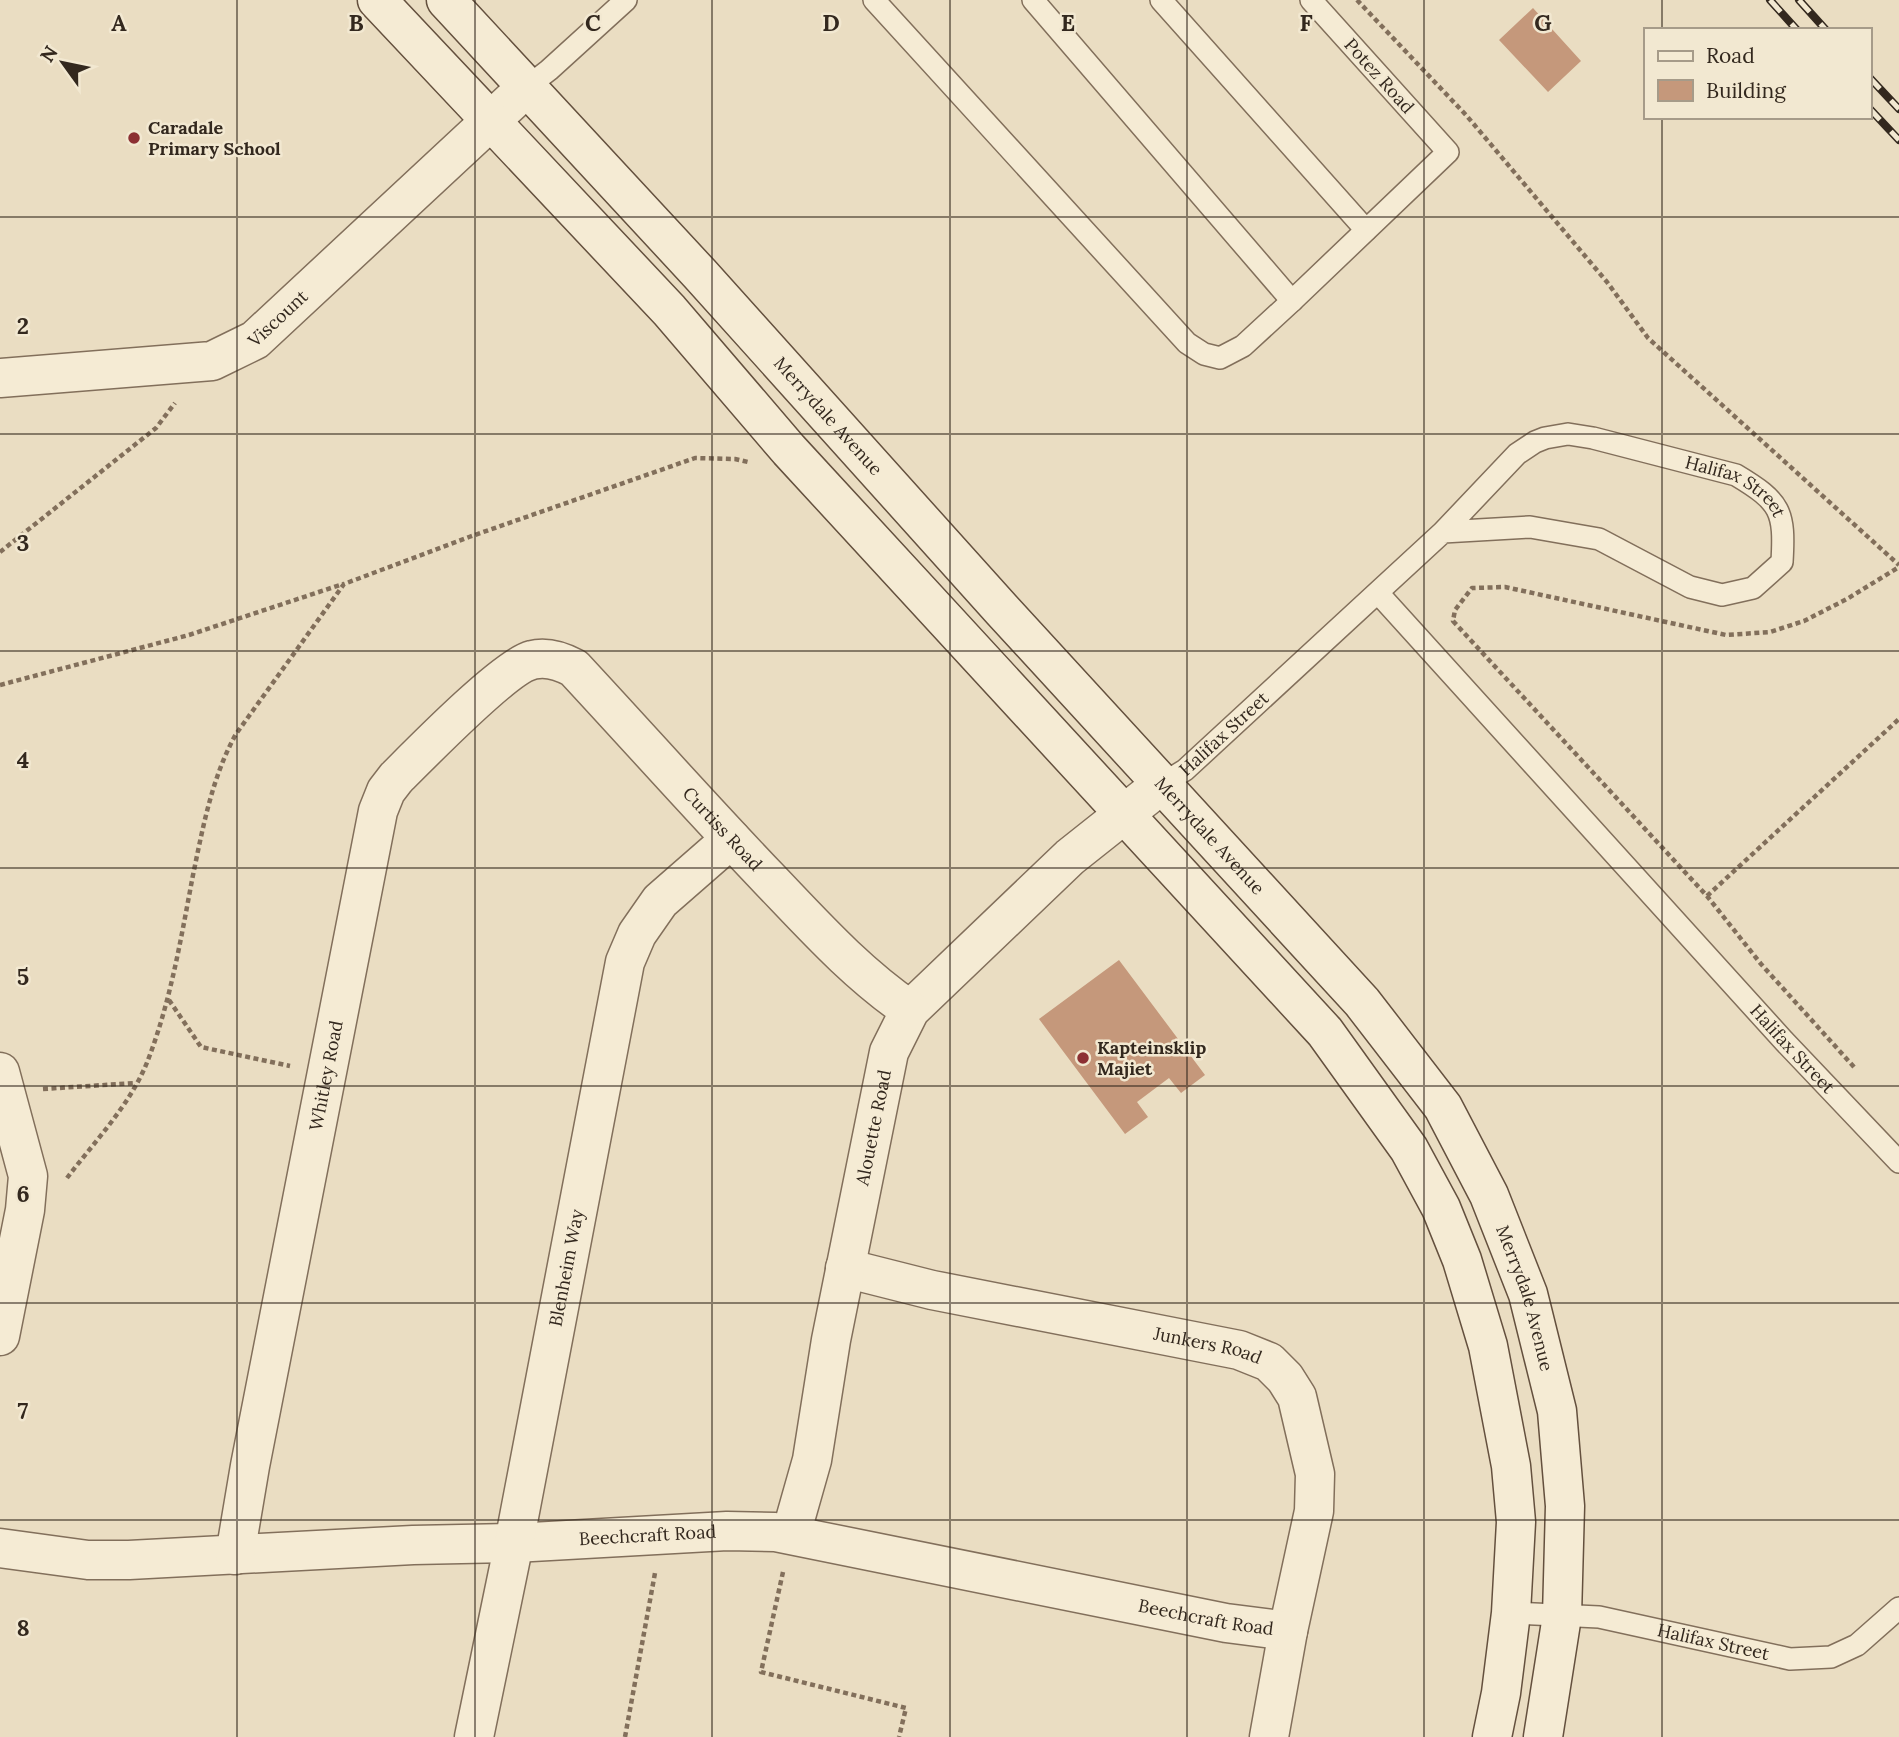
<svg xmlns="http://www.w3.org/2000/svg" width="1899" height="1737" font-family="Lora,serif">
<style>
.building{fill:#c5987b}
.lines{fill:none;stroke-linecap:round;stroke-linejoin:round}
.lane-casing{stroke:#826f5b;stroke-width:24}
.street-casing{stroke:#826f5b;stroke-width:41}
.secondary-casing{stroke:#64503e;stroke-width:41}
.path{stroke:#826f5b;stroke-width:4.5;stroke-dasharray:5 3.5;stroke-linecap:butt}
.lane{stroke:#f5ebd4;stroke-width:21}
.street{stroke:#f5ebd4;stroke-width:38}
.secondary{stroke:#f5ebd4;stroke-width:38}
.rail-casing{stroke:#33281e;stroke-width:8}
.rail{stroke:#f2e8d1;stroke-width:5;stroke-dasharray:16;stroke-linecap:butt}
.grid{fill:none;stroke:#33281e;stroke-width:2;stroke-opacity:0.55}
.poi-dot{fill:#8c3033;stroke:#f2e8d1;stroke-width:2.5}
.labels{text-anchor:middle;stroke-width:5;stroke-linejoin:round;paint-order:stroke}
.street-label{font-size:18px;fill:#33281e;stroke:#f2e8d1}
.poi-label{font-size:18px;font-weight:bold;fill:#33281e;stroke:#f2e8d1;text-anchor:start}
.grid-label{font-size:23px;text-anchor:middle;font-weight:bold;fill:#33281e;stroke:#f2e8d1;stroke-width:5;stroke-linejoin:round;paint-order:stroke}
</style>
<rect width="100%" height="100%" fill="#eaddc2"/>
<path class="building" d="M1533,8L1581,61L1548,92L1499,40Z
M1119,960L1205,1075L1181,1093L1169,1078L1137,1102L1148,1117L1125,1134L1039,1019Z"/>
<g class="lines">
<defs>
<g id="lane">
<path d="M874,0L1187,343L1204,354L1220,358L1243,346L1292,301L1448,152L1311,0"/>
<path d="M1033,0L1292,301"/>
<path d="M1161,0L1366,230"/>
<path d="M527,87L549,70L626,0"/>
<path id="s1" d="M1378,593L1784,1041L1899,1162"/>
<path id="s2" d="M1162,784L1185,770L1443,532L1517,454L1535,442L1545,438L1568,434L1593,438L1736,475C1781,502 1785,511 1782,562L1753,588L1722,595L1690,587L1599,539L1530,527L1443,532"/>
<path id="s3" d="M1511,1613L1599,1617L1790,1659L1831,1657L1857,1645L1899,1608"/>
</g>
<g id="street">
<path id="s4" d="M0,378L212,361L255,340L527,87"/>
<path d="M0,1072L28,1176L25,1210L0,1336"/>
<path id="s5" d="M845,1268L932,1290L1239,1350L1269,1362L1285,1378L1297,1397L1315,1474L1314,1511L1288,1631L1269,1737"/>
<path id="s6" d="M791,1534L812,1460L831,1340L889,1052L910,1010L1070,857L1162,784"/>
<path id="s7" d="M0,1548L88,1560H129L413,1545L514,1543L727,1531L775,1532L1226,1623L1288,1631"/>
<path id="s8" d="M235,1555L250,1466L378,811L386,791L396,778C419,755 506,666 532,660C547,656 561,661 574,668C639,738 703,810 770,880C814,926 856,973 910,1010"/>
<path id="s9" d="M474,1737L514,1543L625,962L637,934L660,901L731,839"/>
</g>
<g id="secondary">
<path d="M377,0L669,310L789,450L1325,1032L1409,1149L1441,1208L1462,1260L1488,1346L1511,1466L1516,1522L1511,1613L1501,1693L1492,1737"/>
<path id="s10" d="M446,0L700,274L1002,610L1362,1002L1443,1107L1489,1195L1528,1294L1557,1411L1565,1506L1562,1616L1543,1737"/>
</g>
</defs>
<use href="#lane" class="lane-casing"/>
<use href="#street" class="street-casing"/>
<use href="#secondary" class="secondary-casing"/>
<path class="path" d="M1357,0L1466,115L1607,282L1648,338L1899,565
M0,552L156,428L175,403
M0,685L189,635L343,584
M1707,896L1899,719
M169,1000L201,1047L290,1066
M1854,1067L1761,964L1707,896L1453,621L1455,610L1472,588L1505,587L1726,635L1770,632L1804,621L1847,599L1899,567
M43,1089L135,1083
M67,1178C95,1141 131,1104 148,1060C171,1000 181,938 193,875C203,827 212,777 236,734L344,584L469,537L695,458L735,459L748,462
M783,1572L761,1672L906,1708L899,1737
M625,1737L655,1573"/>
<use href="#lane" class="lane"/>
<use href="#street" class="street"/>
<use href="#secondary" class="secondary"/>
<defs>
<path id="rail" d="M1770,0L1797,30
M1799,0L1826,30
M1869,77L1899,109
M1869,108L1899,140"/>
</defs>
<use href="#rail" class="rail-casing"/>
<use href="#rail" class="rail"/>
</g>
<path class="grid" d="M237,0V1737M475,0V1737M712,0V1737M950,0V1737M1187,0V1737M1424,0V1737M1662,0V30M1662,117V1737M0,217H1899M0,434H1899M0,651H1899M0,868H1899M0,1086H1899M0,1303H1899M0,1520H1899"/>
<g class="poi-dot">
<circle cx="134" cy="138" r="7"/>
<circle cx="1083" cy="1058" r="7"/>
</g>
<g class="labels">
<g class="street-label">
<text transform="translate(1379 76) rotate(48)" y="6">Potez Road</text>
<text dy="6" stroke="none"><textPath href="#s4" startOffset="292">Viscount</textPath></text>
<text dy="6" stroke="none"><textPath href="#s10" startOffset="565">Merrydale Avenue</textPath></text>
<text dy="6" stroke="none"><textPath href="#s2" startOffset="719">Halifax Street</textPath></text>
<text dy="6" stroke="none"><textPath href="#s2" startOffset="80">Halifax Street</textPath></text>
<text dy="6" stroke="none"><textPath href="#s8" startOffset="1239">Curtiss Road</textPath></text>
<text dy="6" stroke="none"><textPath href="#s10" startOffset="1132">Merrydale Avenue</textPath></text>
<text dy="6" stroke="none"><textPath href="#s1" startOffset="616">Halifax Street</textPath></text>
<text dy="6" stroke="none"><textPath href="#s8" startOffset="488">Whitley Road</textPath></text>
<text dy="6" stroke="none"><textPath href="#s6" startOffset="415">Alouette Road</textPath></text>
<text dy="6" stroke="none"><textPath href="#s9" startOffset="478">Blenheim Way</textPath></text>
<text dy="6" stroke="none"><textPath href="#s10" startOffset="1699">Merrydale Avenue</textPath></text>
<text dy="6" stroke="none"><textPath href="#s5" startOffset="371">Junkers Road</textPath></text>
<text dy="6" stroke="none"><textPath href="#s7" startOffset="649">Beechcraft Road</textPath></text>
<text dy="6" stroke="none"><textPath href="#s7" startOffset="1216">Beechcraft Road</textPath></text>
<text dy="6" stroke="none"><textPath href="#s3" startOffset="205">Halifax Street</textPath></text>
</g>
<g class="poi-label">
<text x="148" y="134">Caradale<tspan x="148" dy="21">Primary School</tspan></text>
<text x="1097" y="1054">Kapteinsklip<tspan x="1097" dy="21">Majiet</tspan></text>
</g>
</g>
<g class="grid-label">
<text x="119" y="31">A</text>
<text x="356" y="31">B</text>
<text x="593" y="31">C</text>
<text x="831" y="31">D</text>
<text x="1068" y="31">E</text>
<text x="1306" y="31">F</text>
<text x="1543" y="31">G</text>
<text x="23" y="334">2</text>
<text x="23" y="551">3</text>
<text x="23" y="768">4</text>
<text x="23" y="985">5</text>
<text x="23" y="1202">6</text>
<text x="23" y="1419">7</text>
<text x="23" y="1636">8</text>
</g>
<rect x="1644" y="28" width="228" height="91" fill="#f2e8d1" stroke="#a69b89" stroke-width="2"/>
<rect x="1658" y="51" width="35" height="10" fill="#f5ebd4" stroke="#a69b89" stroke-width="2"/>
<text x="1706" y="63" font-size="21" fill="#33281e">Road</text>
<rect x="1658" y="80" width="35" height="21" fill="#c5987b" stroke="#a69b89" stroke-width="2"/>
<text x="1706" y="98" font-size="21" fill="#33281e">Building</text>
<g transform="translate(63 63) rotate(303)" stroke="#f2e8d1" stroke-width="5" paint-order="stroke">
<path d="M0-5L12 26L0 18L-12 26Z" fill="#33281e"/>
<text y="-10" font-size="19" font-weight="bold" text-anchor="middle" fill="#33281e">N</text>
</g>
</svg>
